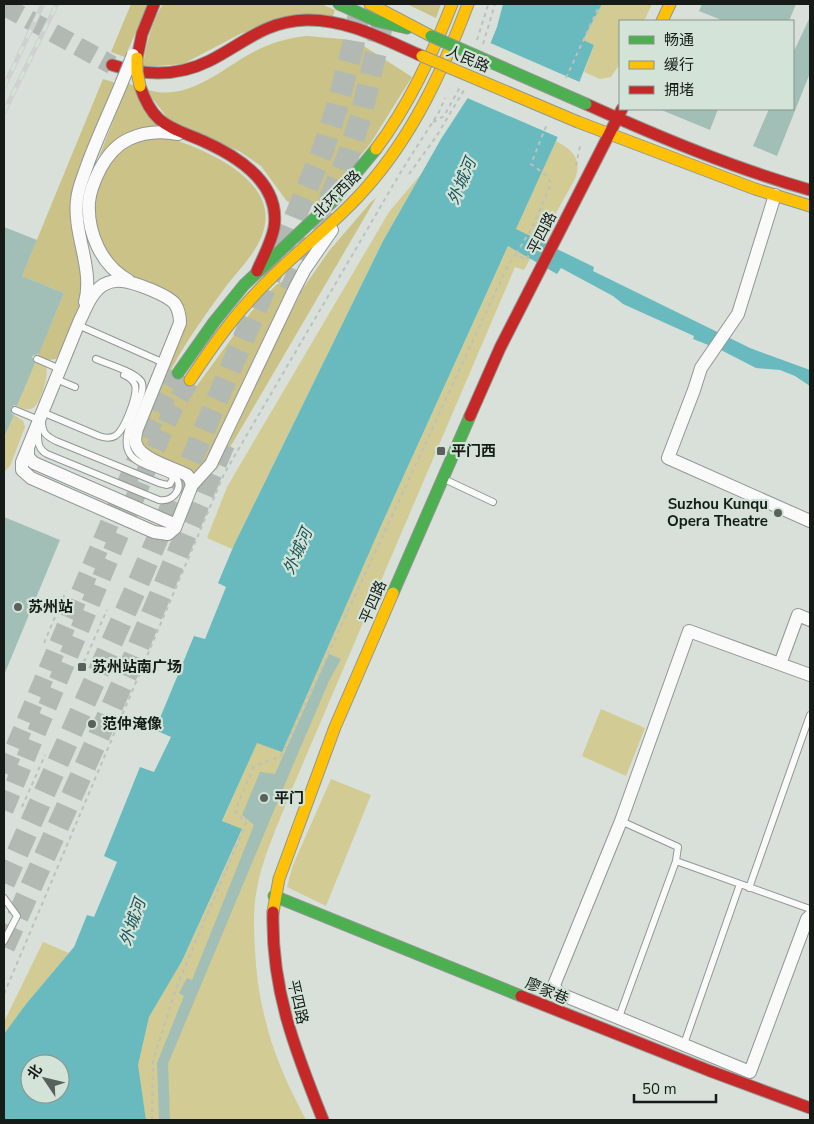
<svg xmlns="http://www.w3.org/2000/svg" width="814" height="1124" font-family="'Nunito Sans','Noto Sans SC',sans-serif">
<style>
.green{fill:#d2cb93}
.forest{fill:#cac286}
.water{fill:#69babf;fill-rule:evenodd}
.pier{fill:#d8e0d9}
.building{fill:#a1bfb7}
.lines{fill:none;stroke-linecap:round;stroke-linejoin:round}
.primary-tunnel{stroke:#b1b9b2;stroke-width:19;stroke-dasharray:19 9;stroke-linecap:butt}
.highway-tunnel{stroke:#b1b9b2;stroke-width:22;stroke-dasharray:22 11;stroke-linecap:butt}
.lane-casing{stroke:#919792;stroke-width:8}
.street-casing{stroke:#919792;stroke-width:14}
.fast-casing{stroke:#919792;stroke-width:13}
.slow-casing{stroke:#919792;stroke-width:13}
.jam-casing{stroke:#919792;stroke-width:13}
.path{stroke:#bdc0be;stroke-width:2;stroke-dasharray:4 4;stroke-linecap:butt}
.lane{stroke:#f9faf9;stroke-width:6}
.street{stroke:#f9faf9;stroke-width:12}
.fast{stroke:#4caf50;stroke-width:11}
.slow{stroke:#ffc107;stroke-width:11}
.jam{stroke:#c62828;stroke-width:11}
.rail-casing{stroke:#ced1cf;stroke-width:5}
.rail{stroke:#d4e3d7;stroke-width:3;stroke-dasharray:9;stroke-linecap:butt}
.street-bridge-casing{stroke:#919792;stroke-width:14;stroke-linecap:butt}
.fast-bridge-casing{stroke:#919792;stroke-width:13;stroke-linecap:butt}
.slow-bridge-casing{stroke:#919792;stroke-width:13;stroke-linecap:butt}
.street-bridge{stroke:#f9faf9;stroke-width:12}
.fast-bridge{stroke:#4caf50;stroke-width:11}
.slow-bridge{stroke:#ffc107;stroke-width:11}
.poi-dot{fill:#5a605b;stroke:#d4e3d7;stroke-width:2}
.labels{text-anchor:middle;stroke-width:4.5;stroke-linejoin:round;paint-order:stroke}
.street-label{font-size:15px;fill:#161b17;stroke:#d4e3d7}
.poi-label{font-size:15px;font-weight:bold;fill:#161b17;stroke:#d4e3d7;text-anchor:start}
.water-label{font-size:16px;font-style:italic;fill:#15545a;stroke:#d4e3d7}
</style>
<rect width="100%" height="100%" fill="#d8e0d9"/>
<path class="green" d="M602,4H652L644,21H620V64L611,77L600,79L584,72L594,45L583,40Z
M556,141C574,151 582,159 575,179L524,270L515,267L289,796C277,828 261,860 256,894C253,912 254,932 255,951C257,990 265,1028 280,1065C287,1084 297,1102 306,1120H146L137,1065L149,1017L182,961L242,830L222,822L257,742L282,751L380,528Z
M421,174L383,241L232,549L207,538L227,487L277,402L389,212Z
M35,362L46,367C49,375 41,403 33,408C28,411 22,409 17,406Z
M14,415L23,421L25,427L10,466L4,472V439Z
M601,709L645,728L626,776L582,756Z
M331,779L371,795L326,906L287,887L293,865Z
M43,942L69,953L26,1004L4,1034V1022Z"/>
<path class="forest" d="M131,4H148L125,57L111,52Z
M163,4H321L335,10L333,16L242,33L183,64L143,67C145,47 152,21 163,4Z
M407,4H441L436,18Z
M307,36L342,39L359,43L412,77L370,144L321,203L309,207L296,206L291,204L286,200L261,166L239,151L173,125L145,89C184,103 217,73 248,55C267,44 286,38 307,36Z
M103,79L116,83L73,185L70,220L77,249L81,279V301L62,348L56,359L49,360L37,358L64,293L22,276Z
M128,83L134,86L158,124L154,129L95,167Z
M167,137C209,151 289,184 259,242C251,258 238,271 227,285C208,311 183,345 169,374L193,391L251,312L276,285L286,279L293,281L210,456L195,475L149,455L140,442L143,428L182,335L186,317L185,308L180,301L127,276L105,254L94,219L95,196L98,184L108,163L125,147L144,139Z
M376,198L215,473L280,333L304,287L329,251L371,202Z"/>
<path class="water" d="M503,4H602L583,40L594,45L556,141L516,229L594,267L593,271L750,348L810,370V386L795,376L780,370L756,368L721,350L693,339L694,336L623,304L613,296L561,268L557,274L508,246L380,528L282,752L257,743L222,821L242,829L182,961L149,1017L138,1065L146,1120H4V1034L26,1004L74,947L87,915L94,917L117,862L104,856L140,767L154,772L171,737L155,730L194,636L205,639L226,587L218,583L234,545L383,241L441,139L469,96L497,27ZM30,1064H60V1094H30Z"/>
<path class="pier" d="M488,42L582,83L560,138L465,97Z"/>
<path class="building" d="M702,4H796L789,21H724L699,11Z
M810,17V73L777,156L753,146L769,109H793V53Z
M659,109H718L710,130Z
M4,227L37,240L22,276L64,293L39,354L34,355L32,357L35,363L17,406L14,405L11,408V413L14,415L4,438Z
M4,517L60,540L4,675Z
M329,654L341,659L329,681L290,772L168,1064L170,1120H159L157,1063L184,996L179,993L187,978L192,980L254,825L242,815L260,772L275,774Z"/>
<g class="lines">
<path class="primary-tunnel" d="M4,6L112,65
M4,773L149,430L178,373
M4,810L160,438L174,407L190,380"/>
<path class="highway-tunnel" d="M290,291L348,156L361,116L384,17
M4,883L137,586L282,249L324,147L337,107L354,42L360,7
M4,947L127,673L224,444"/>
<defs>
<path id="lane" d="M78,325L164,363
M37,359L60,369
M56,379L75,387
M15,410L39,420
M42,412L99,436C105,438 110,439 115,436C124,431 138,395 135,385C133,380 129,377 124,375
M42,421C42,433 46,436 56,441L159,483L167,485L170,484L174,476
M38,433C38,442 38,449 47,454L159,500C171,502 183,491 177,479C166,470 137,466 130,454C116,433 150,393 141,381C133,371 107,364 96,359
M444,479L493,502
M676,861L810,909
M749,888L810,715
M4,898L17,916L4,941
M619,1017L676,861L678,847L621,821
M684,1044L740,884"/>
<path id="street" d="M775,195L738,314L701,368L694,390L668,458L810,521
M128,280C101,265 87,232 89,202C90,190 95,179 100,169C107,156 116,145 129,139C144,132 162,131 178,134
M85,302C94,269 73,234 77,200C78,187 84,175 88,163C98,136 111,109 122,82
M28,447V457L34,463L176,525
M192,485L190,479L187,475C174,468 140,459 136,444C134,439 136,434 137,429L180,323C180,316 179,310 175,304C168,295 134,282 122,281C116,280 108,282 103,285C91,293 86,308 80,320L22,462V470L31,478L154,532L168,534L175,528L192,485L211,464L295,288L305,269L332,230
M780,664L798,615L810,620
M810,675L689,631L621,821L554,985L558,993L750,1072L807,919L810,916"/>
<path id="fast" d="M339,4L377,21L407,28
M178,373L214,322L244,285L333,201L376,149
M393,593L470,416
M274,896L521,996"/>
<path id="slow" d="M370,4L431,36
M662,21L670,4
M578,122L755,189L810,206
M376,149C409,105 432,55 452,4
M190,380C213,345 237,311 267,282C299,249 336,223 366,188C413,135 443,70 468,4
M273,912L279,879L335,727L393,593"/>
<path id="jam" d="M137,58L142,34L154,4
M112,65C145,76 177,77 209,61C243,44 265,21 306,20C347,19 385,40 422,56
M140,86C144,98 149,110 159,119C171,130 188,134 203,141C239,157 281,184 274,228C271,243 263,257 257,271
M586,104C659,137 733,168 810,190
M470,416L500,348L622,109
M273,912C271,989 295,1050 323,1120
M521,996L710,1071L810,1108"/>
</defs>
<use href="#lane" class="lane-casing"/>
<use href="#street" class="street-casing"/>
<use href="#fast" class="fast-casing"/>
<use href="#slow" class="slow-casing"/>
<use href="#jam" class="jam-casing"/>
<path class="path" d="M477,40L488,5
M483,44L495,4
M566,78L600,4
M433,122L444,116L460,87
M576,166L580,146
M409,174L436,137L464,90
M516,254L533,226L551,183L546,175L531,164L547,124
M44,643L66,591
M84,662L107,610
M4,737V736
M22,807L45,755
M4,994L224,474L402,170L439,112L445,98
M152,1120L153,1060L177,986L246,823L235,811L254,766L281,756L507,267L516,254L526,260L547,223"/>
<use href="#lane" class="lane"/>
<use href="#street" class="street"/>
<use href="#fast" class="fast"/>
<use href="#slow" class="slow"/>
<use href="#jam" class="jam"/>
<defs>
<path id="rail" d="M4,87L43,4
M4,112L57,4"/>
</defs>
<use href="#rail" class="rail-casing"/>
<use href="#rail" class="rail"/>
<defs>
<path id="street-bridge" d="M122,82L133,55"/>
<path id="fast-bridge" d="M431,36L586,104"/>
<path id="slow-bridge" d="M422,56L578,122
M137,58V72L140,86"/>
</defs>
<use href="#street-bridge" class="street-bridge-casing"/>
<use href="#fast-bridge" class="fast-bridge-casing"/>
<use href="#slow-bridge" class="slow-bridge-casing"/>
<use href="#street-bridge" class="street-bridge"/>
<use href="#fast-bridge" class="fast-bridge"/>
<use href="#slow-bridge" class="slow-bridge"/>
</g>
<g class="poi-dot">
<rect x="436" y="446" width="10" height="10" rx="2.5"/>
<circle cx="778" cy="513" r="5"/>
<circle cx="18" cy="607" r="5"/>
<rect x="77" y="662" width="10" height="10" rx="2.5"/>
<circle cx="92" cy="724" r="5"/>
<circle cx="264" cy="798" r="5"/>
</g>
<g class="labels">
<g class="street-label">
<text transform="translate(468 59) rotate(23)" y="5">人民路</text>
<text transform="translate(337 194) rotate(-45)" y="5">北环西路</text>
<text transform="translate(542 233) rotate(-63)" y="5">平四路</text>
<text transform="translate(373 602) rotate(-67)" y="5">平四路</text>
<text transform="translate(547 991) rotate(23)" y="5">廖家巷</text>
<text transform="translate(298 1002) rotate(77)" y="5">平四路</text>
</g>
<g class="poi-label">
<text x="451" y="456">平门西</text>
<text x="768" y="509" text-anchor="end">Suzhou Kunqu<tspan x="768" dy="17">Opera Theatre</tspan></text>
<text x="28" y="612">苏州站</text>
<text x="92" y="672">苏州站南广场</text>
<text x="102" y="729">范仲淹像</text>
<text x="274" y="803">平门</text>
</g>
<g class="water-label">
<text transform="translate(461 181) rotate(-67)" y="6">外城河</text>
<text transform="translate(297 551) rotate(-66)" y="6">外城河</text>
<text transform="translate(132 922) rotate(-71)" y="6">外城河</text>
</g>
</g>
<rect width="814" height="1124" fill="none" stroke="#161b17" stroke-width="10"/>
<rect x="619" y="20" width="175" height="90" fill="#d4e3d7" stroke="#88938a"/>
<rect x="629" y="36" width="25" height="8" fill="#4caf50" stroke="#88938a"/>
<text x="664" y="45" font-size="15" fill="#161b17">畅通</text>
<rect x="629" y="61" width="25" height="8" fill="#ffc107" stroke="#88938a"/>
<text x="664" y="70" font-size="15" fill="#161b17">缓行</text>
<rect x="629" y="86" width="25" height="8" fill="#c62828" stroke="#88938a"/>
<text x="664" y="95" font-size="15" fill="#161b17">拥堵</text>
<g transform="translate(45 1079) rotate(305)"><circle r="24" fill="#d4e3d7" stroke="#88938a"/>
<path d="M0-4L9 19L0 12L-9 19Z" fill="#5a605b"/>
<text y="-8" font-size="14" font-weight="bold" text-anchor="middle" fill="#161b17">北</text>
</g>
<path d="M634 1094v8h82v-8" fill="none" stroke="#161b17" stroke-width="2.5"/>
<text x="642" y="1094" font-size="15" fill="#161b17" stroke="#d4e3d7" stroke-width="4" paint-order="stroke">50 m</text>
</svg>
